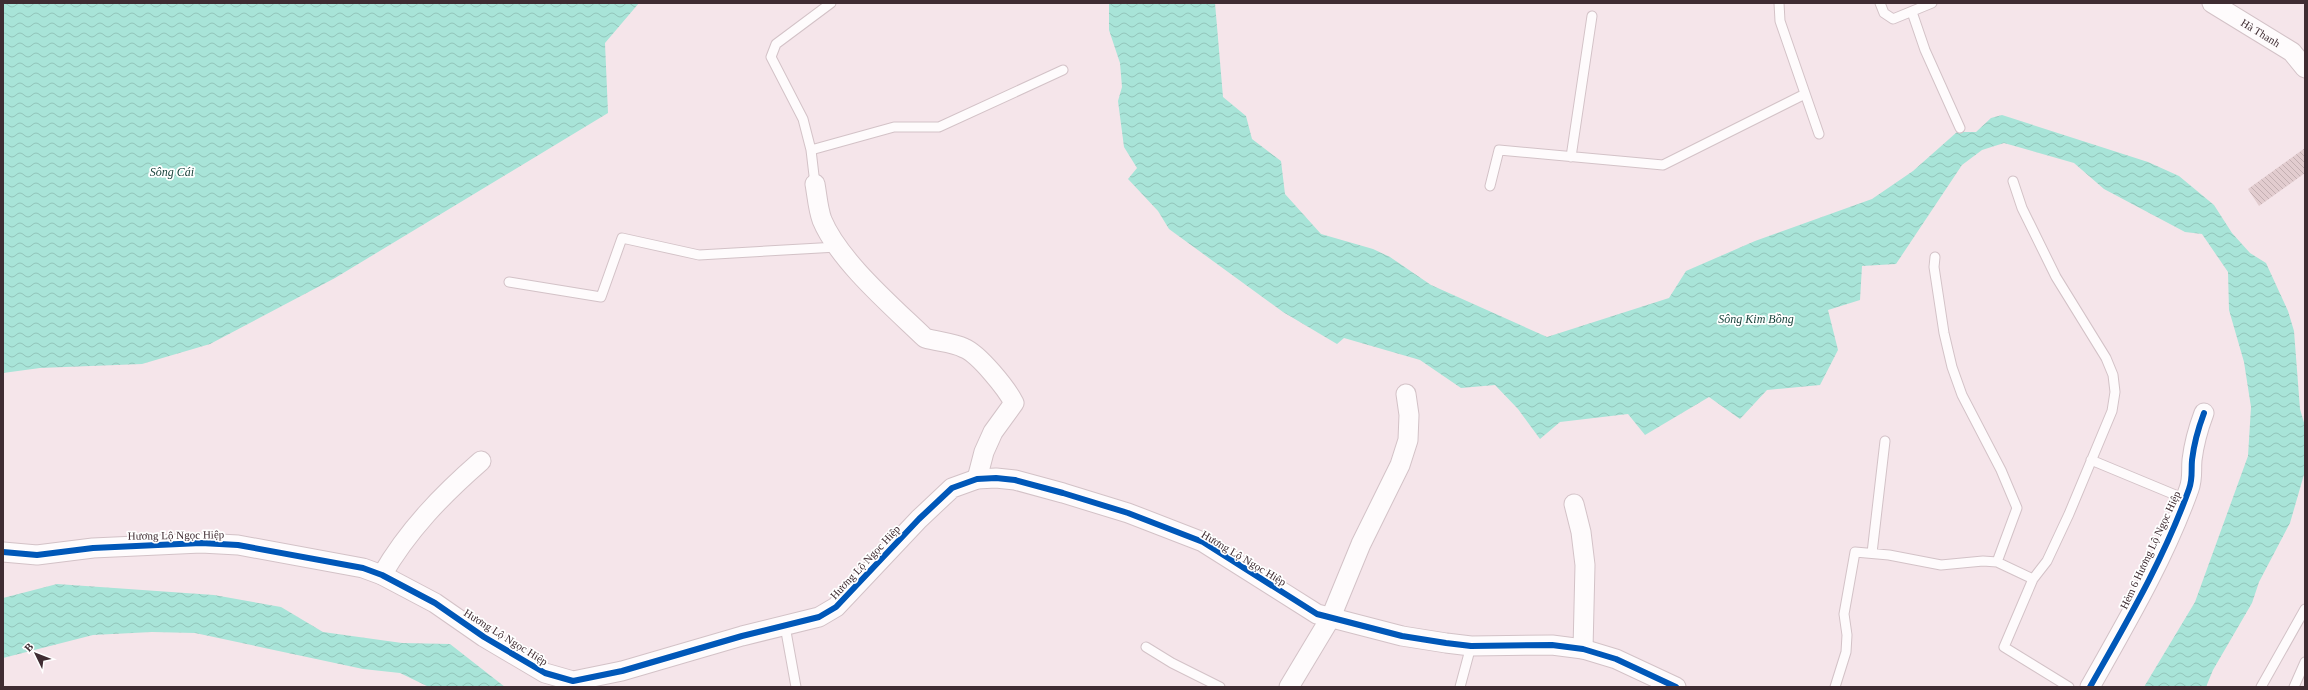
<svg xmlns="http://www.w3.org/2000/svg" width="2308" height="690" font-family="'Times New Roman',serif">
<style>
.water{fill:url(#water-waves)}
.building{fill:url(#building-back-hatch)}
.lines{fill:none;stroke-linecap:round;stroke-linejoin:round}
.lane-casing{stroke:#d3c2c7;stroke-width:11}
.street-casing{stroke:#d3c2c7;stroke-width:21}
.lane{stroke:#fefbfc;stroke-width:9}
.street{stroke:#fefbfc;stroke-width:19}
.cycleway-casing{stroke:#fff;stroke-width:8}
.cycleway{stroke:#0057b8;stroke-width:6}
.labels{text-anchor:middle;stroke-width:3.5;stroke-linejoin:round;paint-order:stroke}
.street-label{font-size:11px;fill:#3f2c32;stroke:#fff}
.water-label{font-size:12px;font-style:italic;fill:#1a453d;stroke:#fff}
</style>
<defs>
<pattern id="water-waves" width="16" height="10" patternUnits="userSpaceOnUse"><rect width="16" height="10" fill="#a8e4d8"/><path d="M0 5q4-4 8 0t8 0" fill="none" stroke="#92c4ba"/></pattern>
<pattern id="building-back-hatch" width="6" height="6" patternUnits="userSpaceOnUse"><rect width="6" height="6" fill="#e2cccf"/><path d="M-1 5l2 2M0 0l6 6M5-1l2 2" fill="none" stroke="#c3afb2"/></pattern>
</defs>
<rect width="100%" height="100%" fill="#f5e5ea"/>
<path class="water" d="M3,3H639L605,43L608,113L335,278L210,344L142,364L40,368L3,373Z
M1109,3H1215L1223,97L1246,116L1252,139L1281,161L1285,194L1321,234L1373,249L1390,257L1431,285L1547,337L1669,298L1686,271L1755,241L1872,199L1913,171L1957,132H1976L1991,118L2002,115L2148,162L2179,176L2214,205L2232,233L2250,253L2266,263L2288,311L2294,331L2300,409L2305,426V471L2290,523L2259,582L2252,603L2213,670L2206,687H2144L2195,602L2248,456L2251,407L2244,362L2229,310L2228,272L2202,234L2185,232L2104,189L2074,163L2004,143L1982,150L1962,165L1896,264L1862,266L1860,300L1828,310L1838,350L1820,385L1767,390L1740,419L1709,397L1645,435L1628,414L1560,422L1540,439L1518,409L1495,385L1461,388L1420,360L1344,338L1337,344L1283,312L1169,229L1158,211L1128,179L1137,168L1124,147L1118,101L1122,87L1120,63L1109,30Z
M57,584L214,595L281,607L323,632L402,643L450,644L505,687H429L400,673L363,669L195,633L152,632L93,635L3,658V598Z"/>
<path class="building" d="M2305,148V173L2259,206L2248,189Z"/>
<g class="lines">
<defs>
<path id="lane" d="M1779,3L1780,21L1819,134
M1880,3L1884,13L1893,19L1932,3
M1912,12L1925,50L1960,128
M811,150L894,127H939L1063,70
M1571,157L1592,16
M2013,181L2022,208L2056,277L2106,358L2113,375L2115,392L2112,411L2069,514L2047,561L2033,579
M815,184L811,150L803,119L771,57L776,44L831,3
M1490,186L1499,150L1663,165L1805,94
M1935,257L1934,267L1944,333L1952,367L1962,395L2001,470L2017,508L1997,562
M509,282L601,297L622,238L699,255L837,247
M2091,460L2185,499
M1872,553L1885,441
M785,626L796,687
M1146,647L1172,663L1220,687
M1460,687L1471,646
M1835,687L1846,652L1847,635L1844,614L1855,552L1889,555L1941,565L1983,561L1997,562L2033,579L2004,647L2069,687
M2261,687L2305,609
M2294,687L2305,662"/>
<g id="street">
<path id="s1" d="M2212,3L2292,52L2305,68"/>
<path d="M815,184C817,195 818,209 822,220C839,261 893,307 925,338C938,342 952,342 964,348C979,354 1007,389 1014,403L993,432L984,452L977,479"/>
<path d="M1574,504L1581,532L1585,565L1583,649"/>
<path d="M3,552L37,555L93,548L201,543L238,545L363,568L382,575L435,603L484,637L545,673L573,681L622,671L742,636L819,617L836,607L919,519L952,488L977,479L996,478L1015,480L1063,493L1128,513L1203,542L1317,614L1402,636L1446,643L1471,646L1552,645L1583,649L1616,659L1676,687"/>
<path d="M382,575C408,530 442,495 481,461"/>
<path d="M1289,687L1331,617L1361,544L1400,465L1408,440L1409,415L1406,394"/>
<path d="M2090,687C2126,623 2164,559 2189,489C2193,478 2191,471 2192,460C2194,443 2198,429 2204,413"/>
</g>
</defs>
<use href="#lane" class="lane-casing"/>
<use href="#street" class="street-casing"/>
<use href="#lane" class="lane"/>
<use href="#street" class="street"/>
<defs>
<path id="cycleway" d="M3,552L37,555L93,548L201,543L238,545L363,568L382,575L435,603L484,637L545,673L573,681L622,671L742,636L819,617L836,607L919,519L952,488L977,479L996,478L1015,480L1063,493L1128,513L1203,542L1317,614L1402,636L1446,643L1471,646L1552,645L1583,649L1616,659L1676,687
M2090,687C2126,623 2164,559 2189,489C2193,478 2191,471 2192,460C2194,443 2198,429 2204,413"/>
</defs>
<use href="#cycleway" class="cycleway-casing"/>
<use href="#cycleway" class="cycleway"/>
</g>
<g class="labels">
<g class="street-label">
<text dy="4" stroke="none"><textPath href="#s1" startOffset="57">Hà Thanh</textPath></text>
<text transform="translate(176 535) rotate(-1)" y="4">Hương Lộ Ngọc Hiệp</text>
<text transform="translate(2150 550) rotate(-65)" y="4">Hẻm 6 Hương Lộ Ngọc Hiệp</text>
<text transform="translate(1244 558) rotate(31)" y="4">Hương Lộ Ngọc Hiệp</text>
<text transform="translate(865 562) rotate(-47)" y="4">Hương Lộ Ngọc Hiệp</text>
<text transform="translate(506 637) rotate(32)" y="4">Hương Lộ Ngọc Hiệp</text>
</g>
<g class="water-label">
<text x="172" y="176">Sông Cái</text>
<text x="1756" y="323">Sông Kim Bồng</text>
</g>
</g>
<rect width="2308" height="690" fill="none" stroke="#3f2c32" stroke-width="8"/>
<g transform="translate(36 654) rotate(313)" stroke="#ffffff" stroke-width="3" paint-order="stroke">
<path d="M0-3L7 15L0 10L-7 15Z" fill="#3f2c32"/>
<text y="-6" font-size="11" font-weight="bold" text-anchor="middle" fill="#3f2c32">B</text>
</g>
</svg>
